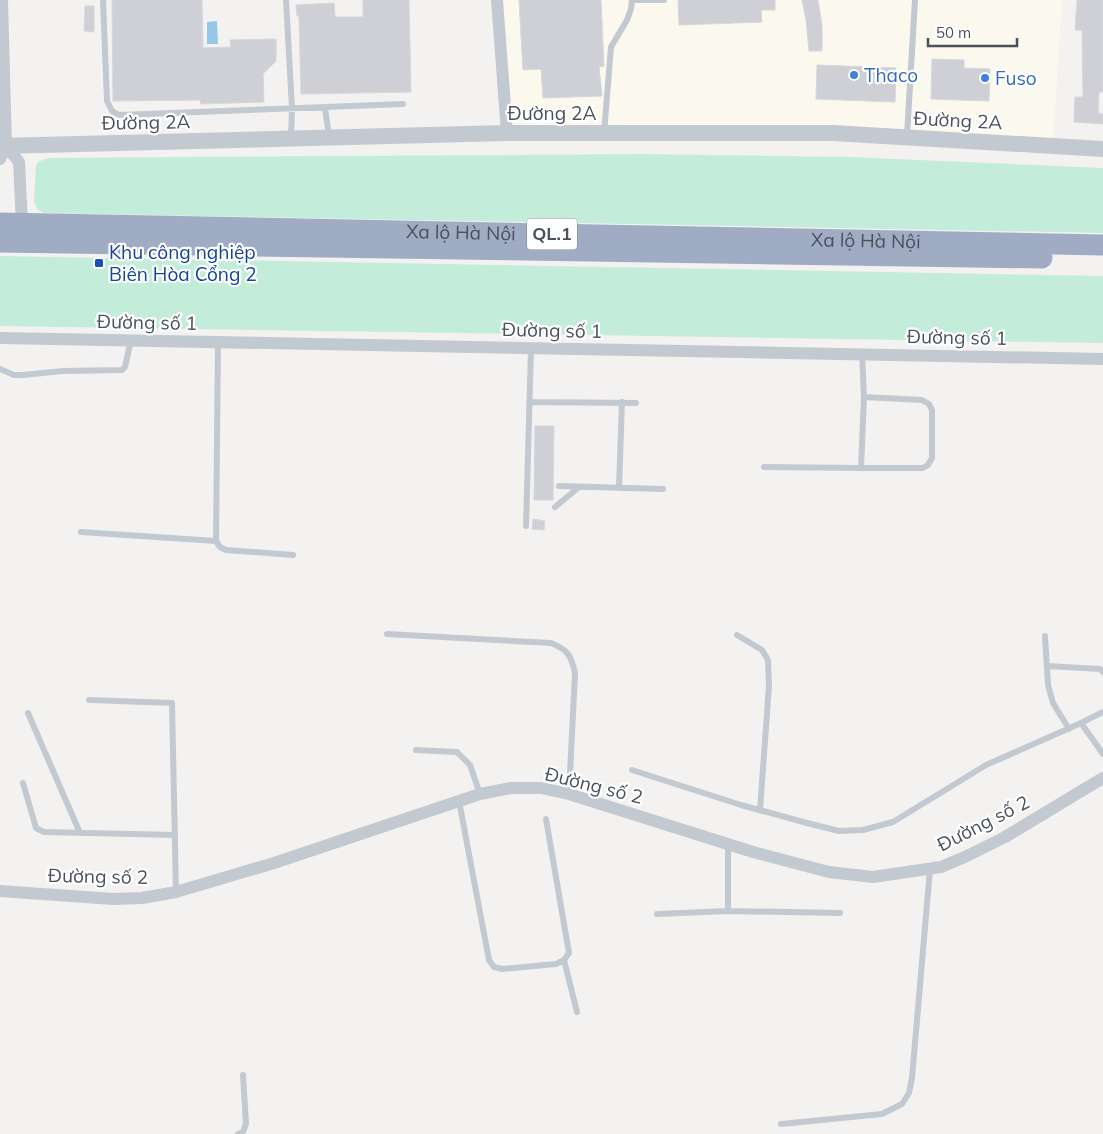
<svg xmlns="http://www.w3.org/2000/svg" width="1103" height="1134" font-family="Mulish,sans-serif">
<style>
.commercial{fill:#fbf9ed}
.green{fill:#c4ecda}
.water{fill:#95c8e6}
.building{fill:#ced0d5;stroke:#d6d6dc}
.lines{fill:none;stroke-linecap:round;stroke-linejoin:round}
.service{stroke:#c3c9d1;stroke-width:6}
.minor{stroke:#c3c9d1;stroke-width:12}
.tertiary{stroke:#c3c9d1;stroke-width:16}
.trunk{stroke:#a0acc4;stroke-width:21}
.shop-dot{fill:#3f7fe0;stroke:#fff;stroke-width:2}
.transit-dot{fill:#1a4fb4;stroke:#fff;stroke-width:2}
.labels{text-anchor:middle;stroke-width:4.5;stroke-linejoin:round;paint-order:stroke}
.shield{fill:#fff;stroke:#80858e;stroke-width:1}
.shield-label{font-size:18px;font-weight:bold;fill:#4a515d}
.shop-label{font-size:19px;fill:#366cbe;stroke:#fff;text-anchor:start}
.street-label{font-size:19px;fill:#4a515d;stroke:#fff}
.transit-label{font-size:19px;fill:#164399;stroke:#fff;text-anchor:start}
</style>
<rect width="100%" height="100%" fill="#f3f2f1"/>
<path class="commercial" d="M501,0H912L904,130L511,126Z
M918,0H1062L1053,139L910,131Z"/>
<path class="green" d="M640,154L849,157L1103,168V233L44,213L38,210L34,202L36,166L38,162L48,158Z
M0,256L1103,276V343L0,326Z"/>
<path class="water" d="M217,21L218,44H207V22Z"/>
<path class="building" d="M112,0H202L203,48L231,47L230,40L276,39V61L263,74L264,102L201,104L200,100L113,101Z
M363,0H409L411,92L301,94L299,16H297L296,5L334,3L335,17H363Z
M519,0H601L604,66L599,67L602,96L543,98L541,69L523,70Z
M678,0H775V10H761L762,22L679,25Z
M802,0H818L822,25V51H809L806,20Z
M1077,0H1103V92H1099L1098,113L1103,114V124L1074,122L1075,97H1083L1082,30H1075Z
M85,6H94V32L84,31Z
M932,59L964,60V68L990,69L989,101L931,99Z
M817,65L896,68L895,102L816,99Z
M535,426H554L553,500H534Z
M533,519L545,521L544,530L532,529Z"/>
<g class="lines">
<path class="service" d="M103,0L107,101L112,111L119,115L403,104
M286,0L292,108L291,138
M632,0H664
M325,108L329,136
M604,133L611,47L627,20L631,9L632,0
M907,136L915,0
M218,342L216,541L220,547L226,550L293,555
M0,369L14,375H23L63,371L122,370L125,367L131,340
M529,402L636,403
M764,467L861,468L864,397
M861,468H923L928,465L932,458V410L929,404L922,400L864,397L862,353
M559,486L663,489
M619,488L622,402
M555,507L579,487
M526,526L531,349
M81,532L216,541
M387,634L551,643C568,650 571,655 575,673L569,794
M737,635L762,650L768,660L769,686L760,810
M1045,636L1048,685L1053,703L1069,729
M1047,666L1100,669L1103,672
M89,700L172,703L176,892
M1103,712L1081,723L1103,754
M28,713L80,833
M416,750L457,752L470,765L480,794
M632,770L741,805L807,823L839,831L863,830L893,822L986,765L1081,723
M23,783L36,828L44,832L175,835
M459,801L489,960L494,967L502,969L556,964L564,960L569,953L546,819
M728,911L840,913
M657,914L728,911V843
M564,960L577,1012
M781,1124L882,1114L902,1104L909,1093L912,1078L930,869
M238,1134L243,1132L246,1124L243,1075"/>
<path class="minor" d="M497,0L507,133
M6,146L19,162L22,224
M0,159L6,146L2,0
M0,338L1103,359
M0,891L113,899L142,898L176,892L274,863L480,794L511,788H541L569,794L753,852L829,872L873,877L941,867L967,856L1005,837L1103,778"/>
<path class="tertiary" d="M0,146L507,133H833L1103,149"/>
<g class="trunk">
<path id="s1" d="M0,223L1103,245"/>
<path d="M0,242L1042,258"/>
</g>
</g>
<g class="shop-dot">
<circle cx="854" cy="75" r="5"/>
<circle cx="985" cy="78" r="5"/>
</g>
<rect class="transit-dot" x="94" y="258" width="10" height="10" rx="2.5"/>
<g class="labels">
<rect class="shield" x="527" y="218.5" width="50" height="31" rx="4"/>
<g class="shield-label">
<text x="552" y="240">QL.1</text>
</g>
<g class="shop-label">
<text x="864" y="82">Thaco</text>
<text x="995" y="85">Fuso</text>
</g>
<g class="street-label">
<text x="552" y="120">Đường 2A</text>
<text transform="translate(958 120) rotate(3)" y="7">Đường 2A</text>
<text transform="translate(146 122) rotate(-1)" y="7">Đường 2A</text>
<text dy="7" stroke="none"><textPath href="#s1" startOffset="461">Xa lộ Hà Nội</textPath></text>
<text dy="7" stroke="none"><textPath href="#s1" startOffset="866">Xa lộ Hà Nội</textPath></text>
<text transform="translate(147 322) rotate(1)" y="7">Đường số 1</text>
<text transform="translate(552 330) rotate(1)" y="7">Đường số 1</text>
<text transform="translate(957 337) rotate(1)" y="7">Đường số 1</text>
<text transform="translate(594 785) rotate(14)" y="7">Đường số 2</text>
<text transform="translate(983 823) rotate(-27)" y="7">Đường số 2</text>
<text transform="translate(98 876) rotate(1)" y="7">Đường số 2</text>
</g>
<g class="transit-label">
<text x="109" y="259">Khu công nghiệp<tspan x="109" dy="22">Biên Hòa Cổng 2</tspan></text>
</g>
</g>
<path d="M928 38v8h89v-8" fill="none" stroke="#4a515d" stroke-width="2.5"/>
<text x="936" y="38" font-size="15" fill="#4a515d" stroke="#ffffff" stroke-width="4" paint-order="stroke">50 m</text>
</svg>
